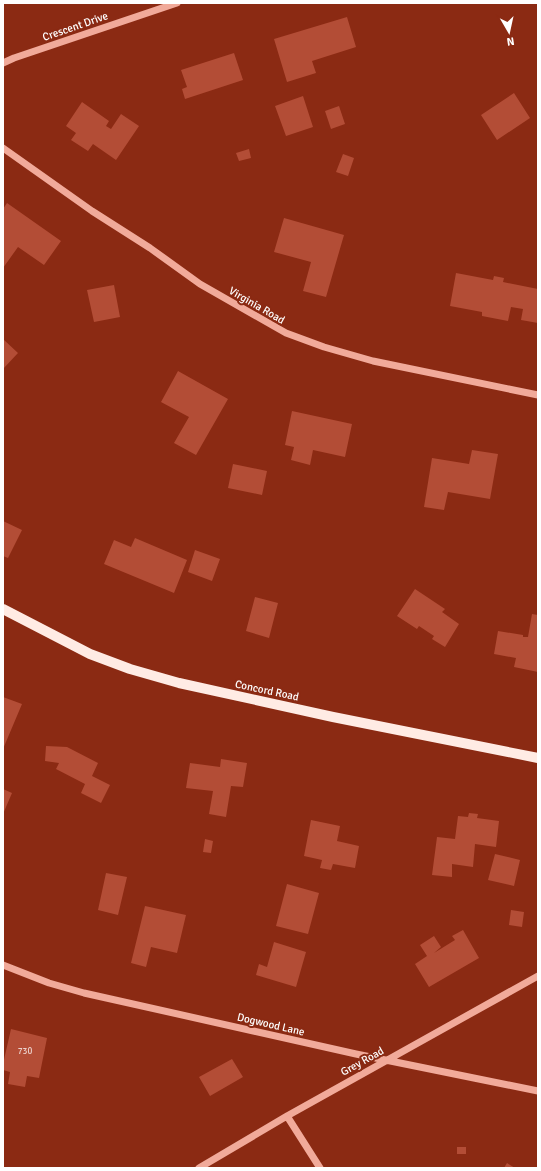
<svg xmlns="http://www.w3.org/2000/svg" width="541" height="1171" font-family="Signika,sans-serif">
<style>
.building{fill:#b34d36}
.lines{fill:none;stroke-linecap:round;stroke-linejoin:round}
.minor{stroke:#f1aa9a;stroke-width:7}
.major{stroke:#ffebe4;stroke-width:10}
.labels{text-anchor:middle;stroke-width:4;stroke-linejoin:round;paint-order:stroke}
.number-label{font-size:9px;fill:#ecd2cd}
.street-label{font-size:11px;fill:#fff;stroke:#8b2a13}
</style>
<rect width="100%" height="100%" fill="#8b2a13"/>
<path class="building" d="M347,17L356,47L312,61L316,73L287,82L274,39Z
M234,53L243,80L185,99L182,89L187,87L181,70Z
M514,93L530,118L497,140L481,115Z
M303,96L313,127L286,136L275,106Z
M82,102L109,121L106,126L111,129L121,114L139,126L116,160L93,144L88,151L71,140L76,133L66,126Z
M339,106L345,124L331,129L325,111Z
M249,149L251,158L239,161L236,153Z
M343,154L354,158L348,176L336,172Z
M7,203L61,241L44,265L18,247L3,268V209Z
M284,218L344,235L326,297L303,291L311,262L274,252Z
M456,273L493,280L494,276L504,278L503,282L538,289V323L521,320L523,309L511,307L508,321L482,316V312L450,306Z
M114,285L120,317L94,322L87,290Z
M3,339L18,353L3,369Z
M178,371L228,399L196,455L174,443L189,417L161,402Z
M292,411L352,424L345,457L313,450L310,465L291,460L294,447L285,445Z
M472,450L498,454L490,499L448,492L444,510L424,507L432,458L469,464Z
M233,464L267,471L262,495L228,488Z
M3,521L22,530L8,558L3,556Z
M135,538L187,560L174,593L104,564L114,540L131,547Z
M195,550L220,559L212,581L188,572Z
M415,589L445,609L442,612L459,624L445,647L432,639L434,636L419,626L417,629L397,616Z
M255,597L278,603L269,638L246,631Z
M532,614L538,615V672L514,667L516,658L494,654L498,631L523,635V637H528Z
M3,697L22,704L3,749Z
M46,746L67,747L98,763L92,776L110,785L101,803L81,793L85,784L56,769L59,763L45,761Z
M221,759L247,763L243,787L231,786L226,817L209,814L213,791L186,788L190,763L220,767Z
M3,789L12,793L3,814Z
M469,813L478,814L477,818L499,821L496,847L475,844L473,867L452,864V877L432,875L437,837L455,839L458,816L468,817Z
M311,820L340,826L337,841L359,846L355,868L333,864L331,870L320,868L322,860L304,856Z
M205,839L213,841L211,853L203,852Z
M495,854L520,860L514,886L488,880Z
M106,873L127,877L118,915L98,910Z
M287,884L319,893L308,934L276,926Z
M145,906L186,915L177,953L151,947L146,967L131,963Z
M511,910L524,912L522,927L509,925Z
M463,930L479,958L429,987L415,964L427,956L420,945L434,936L441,947L434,953L455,940L452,936Z
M274,942L306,952L296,987L256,975L259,964L267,967Z
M11,1029L47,1038L39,1078L27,1076L25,1087L8,1084L10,1072L3,1070V1064Z
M232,1059L243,1077L210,1096L199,1077Z
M457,1147H466V1154H457Z
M507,1163L515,1168H504Z"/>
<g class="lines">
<path class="minor" d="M3,63L14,58L177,3
M3,148L92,211L150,248L200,284L286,333L324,347L373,361L538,395
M3,965L49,983L84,993L356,1054L538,1091
M287,1116L320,1168
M199,1168L287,1116L538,976"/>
<path class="major" d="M3,609L90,654L130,669L179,683L333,717L538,758"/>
</g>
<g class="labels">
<g class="number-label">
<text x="25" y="1054">730</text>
</g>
<g class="street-label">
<text transform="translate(75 26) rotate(-19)" y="4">Crescent Drive</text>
<text transform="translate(257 305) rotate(30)" y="4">Virginia Road</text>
<text transform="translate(267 690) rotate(12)" y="4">Concord Road</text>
<text transform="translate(271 1024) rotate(13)" y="4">Dogwood Lane</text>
<text transform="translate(362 1061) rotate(-29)" y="4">Grey Road</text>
</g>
</g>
<rect width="541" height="1171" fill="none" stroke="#ffffff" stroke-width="8"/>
<g transform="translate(509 32) rotate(171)" stroke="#8b2a13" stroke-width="3" paint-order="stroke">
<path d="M0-3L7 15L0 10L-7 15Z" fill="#ffffff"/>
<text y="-6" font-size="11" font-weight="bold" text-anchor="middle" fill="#ffffff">N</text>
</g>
</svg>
